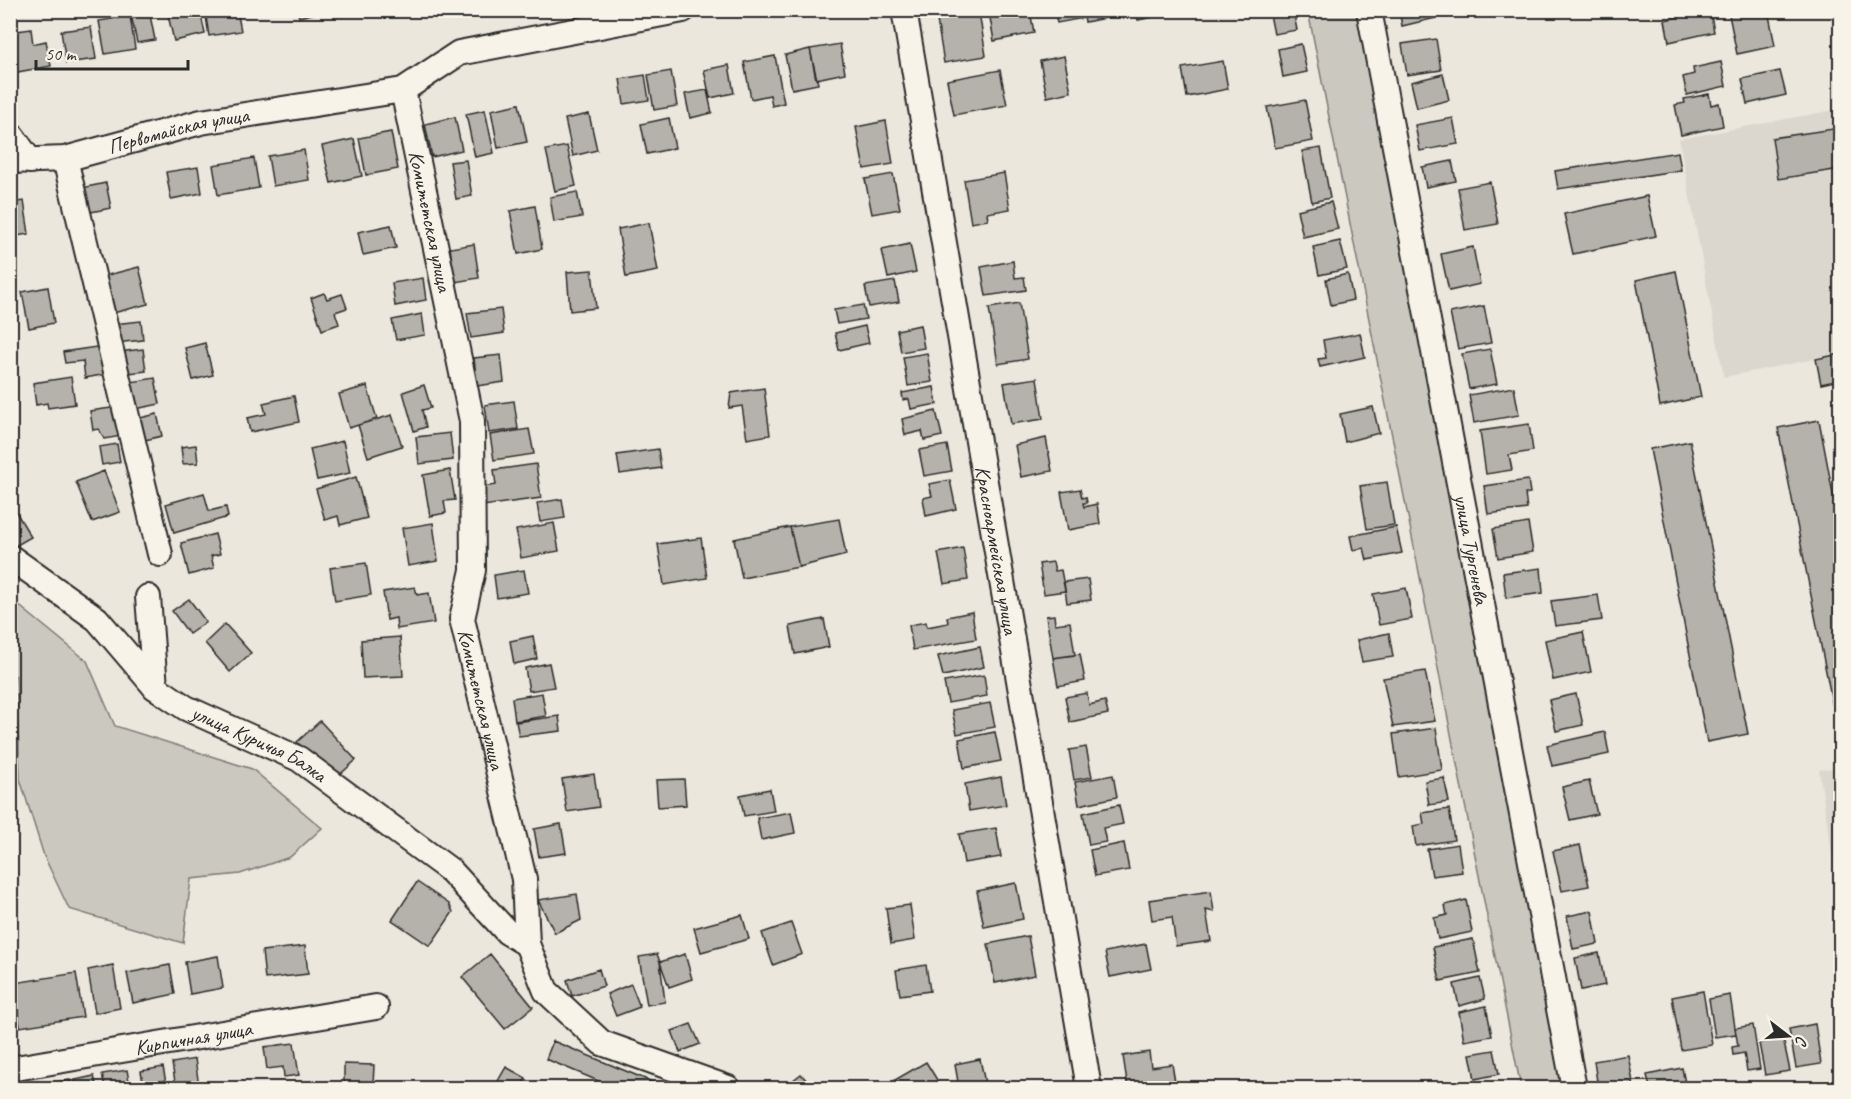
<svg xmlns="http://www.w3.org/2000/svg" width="1851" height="1099" font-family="Caveat,sans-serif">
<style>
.built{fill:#dbd7ce}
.green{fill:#cbc8bf;stroke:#7b7a75;stroke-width:1.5}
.building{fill:#b5b2ab;stroke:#2b2b2b;stroke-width:1.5}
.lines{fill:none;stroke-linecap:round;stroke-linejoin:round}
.minor-casing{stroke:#2b2b2b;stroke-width:28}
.minor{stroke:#f7f3e8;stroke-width:24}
.labels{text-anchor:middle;stroke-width:5;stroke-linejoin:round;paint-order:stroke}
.street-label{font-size:21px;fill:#2b2b2b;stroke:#f7f3e8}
</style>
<rect width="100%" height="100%" fill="#ebe7dd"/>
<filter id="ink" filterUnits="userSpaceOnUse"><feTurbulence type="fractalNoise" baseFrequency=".0167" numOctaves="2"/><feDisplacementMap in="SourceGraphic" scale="12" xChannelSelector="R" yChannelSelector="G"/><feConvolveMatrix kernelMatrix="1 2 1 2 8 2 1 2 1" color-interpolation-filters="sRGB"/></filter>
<g filter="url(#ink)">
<path class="built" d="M1840,109V354L1724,377L1679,139Z
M1840,767V908L1819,770Z"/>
<path class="green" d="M1308,11H1361L1566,1088H1521Z
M11,599L87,661L115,726L252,769L322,828L290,857L240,874L191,879L183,943L69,909L44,856L20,779L16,676L11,674Z"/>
<path class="building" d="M130,10H149L155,40L137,43Z
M175,10H200L205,34L174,41L168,15L175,13Z
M205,10H237L241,31L209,36Z
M297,10H329L299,17Z
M995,10H1030L1034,33L994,41L989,12Z
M1054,10H1083L1084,18L1057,23Z
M1083,10H1115L1116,16L1085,22Z
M1136,10H1162L1163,15L1138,20Z
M1269,10H1293L1297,30L1274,34Z
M1399,10H1435L1436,18L1402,26Z
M1710,10L1714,32L1669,42L1665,20Z
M1728,10H1768L1775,46L1737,54Z
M979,12L986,56L944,63L937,20Z
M130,16L135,49L105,54L99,21Z
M91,27L96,59L66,63L61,31Z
M31,29L33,44L46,41L51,66L12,73L10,32Z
M1436,39L1441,70L1407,75L1402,44Z
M840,44L845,73L816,79L810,49Z
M1301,44L1307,72L1283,77L1278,49Z
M810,49L818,84L792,89L785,55Z
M775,56L784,103L772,106L770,95L751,99L744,62Z
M1064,56L1071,92L1047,97L1040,61Z
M1223,61L1228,89L1187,97L1182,68Z
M1721,62L1726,86L1687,95L1683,77L1694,74L1693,68Z
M729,65L734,93L710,98L704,70Z
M1000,70L1007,105L954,115L947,80Z
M671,71L677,106L654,110L648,75Z
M1780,71L1786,95L1747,104L1742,79Z
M1443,74L1449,100L1417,108L1411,82Z
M645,75L649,100L624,104L620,79Z
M707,90L712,113L690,118L685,94Z
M1709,94L1711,105L1719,103L1723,126L1681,135L1675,105L1685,103L1684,99Z
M1305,100L1313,141L1275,148L1267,107Z
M519,104L527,142L498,148L491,110Z
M485,110L494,153L475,157L466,114Z
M589,114L597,150L573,156L565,119Z
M455,117L462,150L432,157L425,124Z
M669,118L675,148L647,154L641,124Z
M1453,118L1458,144L1420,151L1415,125Z
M886,121L893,164L864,169L856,127Z
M1840,128V169L1778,179L1772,138Z
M391,132L398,169L366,175L359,138Z
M354,139L362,176L331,183L322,146Z
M567,146L576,186L555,191L546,150Z
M1321,148L1330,198L1312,202L1302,151Z
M304,150L309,180L273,186L268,156Z
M1678,152L1681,170L1558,189L1555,171Z
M254,158L259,188L218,195L213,165Z
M466,160L472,196L456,199L450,162Z
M1452,161L1456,181L1426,187L1422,167Z
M198,167L202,193L171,199L166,172Z
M1004,173L1010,209L987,213L988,220L971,223L964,180Z
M893,174L900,209L872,214L865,179Z
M1490,182L1498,224L1465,230L1458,188Z
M106,183L111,208L81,214L77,189Z
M577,192L582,217L554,222L550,197Z
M1647,196L1656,236L1573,254L1564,214Z
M24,201L29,234L10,237V203Z
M1331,202L1338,229L1303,237L1297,210Z
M535,206L542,249L518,254L510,211Z
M649,223L658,271L626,277L618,229Z
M391,225L396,248L363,255L358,232Z
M1340,241L1347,269L1319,275L1313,247Z
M474,244L479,278L455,282L450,248Z
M910,244L916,272L888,278L882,250Z
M1473,247L1480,284L1449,291L1441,254Z
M1013,261L1015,278L1024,277L1026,290L986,296L981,267Z
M139,267L148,304L113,313L104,276Z
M592,270L596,308L570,311L567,272Z
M1676,271L1701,397L1660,406L1636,280Z
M1348,274L1353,300L1331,305L1326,279Z
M423,278L426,300L395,306L392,283Z
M895,281L899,302L869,307L865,286Z
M48,287L54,323L29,328L22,292Z
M324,293L327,299L342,294L347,308L335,312L339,324L322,330L311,298Z
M1019,303L1028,359L998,364L989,308Z
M863,305L866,319L837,324L834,310Z
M1484,306L1491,343L1458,349L1450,313Z
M501,309L504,333L471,338L467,313Z
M422,314L425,335L396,340L392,320Z
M141,321L143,340L115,343L113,324Z
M920,325L924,348L901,352L897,330Z
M865,326L869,343L839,350L835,333Z
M1360,333L1365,357L1320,367L1318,359L1326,358L1323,340Z
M205,343L213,375L193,380L185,348Z
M103,346L107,374L85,378L83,361L65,363L63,352Z
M143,349L146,371L121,374L119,352Z
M1490,349L1497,384L1469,389L1462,354Z
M927,353L932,382L908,386L903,357Z
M1840,354V380L1821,384L1816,359Z
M501,355L504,382L477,386L474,358Z
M71,377L75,404L48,408L47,403L36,405L33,383Z
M155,378L160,404L130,410L125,383Z
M1037,378L1043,419L1011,424L1004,383Z
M424,385L431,408L422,410L426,427L414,431L403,392Z
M367,386L377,419L349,428L339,394Z
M934,387L937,404L911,409L909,399L903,400L902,393Z
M1514,387L1519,415L1474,423L1469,395Z
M764,388L770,435L747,439L742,406L729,408L731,393Z
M294,396L299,422L250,432L247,418L266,414L263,403Z
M514,401L518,429L489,433L485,405Z
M118,407L122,436L104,439L99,429L93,430L90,411Z
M1373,407L1379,433L1345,442L1340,414Z
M936,411L942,436L924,440L922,431L905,435L902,419Z
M157,414L162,436L145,440L140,418Z
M392,415L402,446L368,457L358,425Z
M1819,420L1840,531V721L1836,722L1778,428Z
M1529,424L1533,451L1509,455L1512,470L1486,474L1480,431Z
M529,429L534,454L494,460L490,435Z
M450,433L453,460L419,464L416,437Z
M1046,438L1052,471L1021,477L1015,445Z
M343,441L350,473L317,480L310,449Z
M1690,441L1748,734L1707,742L1650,449Z
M117,444L120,462L102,465L99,447Z
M196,445L198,463L183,464L181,447Z
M947,445L952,471L924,476L919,450Z
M658,449L661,468L620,474L617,455Z
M536,464L541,498L483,506L480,487L496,485L494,470Z
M450,470L455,500L444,501L446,513L430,516L423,475Z
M104,471L120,512L92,522L76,482Z
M356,477L367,518L340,525L338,516L325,520L316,489Z
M950,480L956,509L926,516L923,498L932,496L929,484Z
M1528,480L1530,493L1525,494L1527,509L1488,514L1484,486Z
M1387,482L1394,525L1367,529L1360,486Z
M1080,489L1082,498L1086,497L1087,503H1083L1084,507L1097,504L1100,524L1068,530L1061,492Z
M204,493L209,511L226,507L228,517L174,533L166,504Z
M562,499L565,518L540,522L537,503Z
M13,507L31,537L10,549V508Z
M839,519L846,555L799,567L790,527Z
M433,523L438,561L408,566L402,528Z
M554,523L559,551L521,558L516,530Z
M1528,523L1533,552L1498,558L1493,529Z
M790,527L799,567L742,578L734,539Z
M1396,527L1402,553L1367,560L1364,548L1353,550L1350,536Z
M215,534L220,554L211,556L214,568L189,575L181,543Z
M701,538L707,578L664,585L658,544Z
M963,548L968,580L944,584L938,553Z
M1053,562L1055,571L1061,570L1065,591L1044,594L1039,564Z
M366,563L371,595L335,601L330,568Z
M1541,568L1543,593L1506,598L1503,573Z
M524,570L528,593L497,598L494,575Z
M1088,579L1091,600L1067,603L1064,582Z
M415,587L417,595L429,593L434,623L397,629L396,618L387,620L383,592Z
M1406,588L1412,619L1379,625L1373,594Z
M1598,595L1602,620L1555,626L1551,601Z
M189,599L206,622L189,634L172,611Z
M972,612L976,639L913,650L909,625L926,622L927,627L948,623L947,617Z
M1054,615L1055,624L1070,622L1075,655L1053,658L1046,616Z
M824,619L829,647L795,654L790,626Z
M225,624L251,653L230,672L205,643Z
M1583,632L1591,672L1553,680L1545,640Z
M1389,633L1393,657L1362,662L1357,640Z
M533,636L537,659L514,664L510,641Z
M400,637L403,676L363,678L361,640Z
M980,647L984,667L943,676L938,656Z
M1080,654L1085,681L1058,686L1053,658Z
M549,663L554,687L529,691L525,668Z
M1425,671L1435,721L1393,727L1383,678Z
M984,675L987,696L948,703L944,682Z
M542,693L546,716L515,721L512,698Z
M1087,693L1089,705L1105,701L1108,714L1070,722L1065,697Z
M1576,694L1583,725L1556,731L1549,700Z
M990,703L995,727L957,734L952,710Z
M559,716L561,731L519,736L516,722Z
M320,721L356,760L333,781L297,742Z
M1436,728L1442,770L1399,777L1393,734Z
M995,732L1001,761L964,768L959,739Z
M1605,732L1609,754L1552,766L1547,745Z
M1086,747L1092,777L1074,780L1069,750Z
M594,774L599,807L567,812L562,779Z
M1113,775L1117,797L1079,805L1075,782Z
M1001,777L1006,805L969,811L965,784Z
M1444,778L1449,802L1429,805L1425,781Z
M684,779L686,805L658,807L656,780Z
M1589,781L1597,814L1570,820L1562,787Z
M770,789L774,811L744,816L740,795Z
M1119,805L1123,824L1103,828L1106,842L1089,845L1083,813Z
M1449,809L1454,840L1416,846L1413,826L1424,824L1422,813Z
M791,812L795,833L761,840L757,818Z
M561,824L566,853L539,857L534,829Z
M996,828L1001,857L964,863L959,834Z
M1124,843L1129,870L1095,876L1090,850Z
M1458,844L1462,872L1432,876L1427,849Z
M1580,845L1589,886L1562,891L1553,851Z
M417,882L449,904L453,912L430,946L392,920Z
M1016,883L1023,919L984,927L977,891Z
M1211,891L1214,912L1206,910L1211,941L1176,946L1172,917L1152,920L1149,900Z
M577,894L581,920L555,933L538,900Z
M1466,900L1472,932L1438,939L1434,918L1447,915L1445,905Z
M910,905L915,940L891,944L886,908Z
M1592,911L1598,944L1573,949L1567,916Z
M742,915L749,939L701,952L694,928Z
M791,923L802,954L773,965L762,933Z
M1028,936L1035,975L995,983L988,944Z
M1473,939L1480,973L1440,981L1433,947Z
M1146,944L1151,969L1110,977L1105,952Z
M305,946L308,974L265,979L262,951Z
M1599,953L1605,985L1581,990L1575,958Z
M490,954L533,1007L505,1029L462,977Z
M657,954L660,962L665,1002L647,1005L639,957Z
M685,954L692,979L669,987L660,962Z
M218,956L223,988L190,994L185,962Z
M113,965L120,1008L95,1013L88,970Z
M170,965L175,994L133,1003L127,973Z
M926,965L930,991L900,995L896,970Z
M599,969L604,986L572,996L567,980Z
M76,973L83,1017L20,1027L14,983Z
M1480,978L1485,999L1459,1006L1454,984Z
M631,984L640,1007L616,1016L607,994Z
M1703,991L1712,1045L1681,1050L1672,997Z
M1730,995L1736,1034L1715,1037L1709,999Z
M1486,1006L1492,1036L1464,1041L1459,1012Z
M691,1024L700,1044L680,1052L672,1031Z
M1815,1024L1821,1064L1796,1068L1789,1029Z
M1753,1025L1760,1069L1747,1071L1744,1053L1733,1055L1732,1047L1738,1046L1735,1028Z
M1783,1038L1790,1071L1765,1075L1759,1043Z
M553,1041L667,1088H615L546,1059Z
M294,1043L299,1075L284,1077L283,1067L267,1069L264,1047Z
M1494,1050L1499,1074L1475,1079L1470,1054Z
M1149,1052L1151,1067L1172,1064L1175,1082L1164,1083L1165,1088H1128L1123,1056Z
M1628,1055L1634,1088H1598L1594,1061Z
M195,1059L199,1086L176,1088L172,1063Z
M980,1059L986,1088H959L955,1064Z
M926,1062L942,1088H900L895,1080Z
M344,1064L374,1065L373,1086L344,1085Z
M163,1067L167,1088H144L141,1071Z
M506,1067L526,1078L521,1088H494Z
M1682,1068L1686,1088H1650L1647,1075Z
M127,1070L129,1081L120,1083L121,1088H105L102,1074Z
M801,1074L813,1088H783Z
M94,1076L97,1088H76L75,1080Z
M70,1080L72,1088H47V1083Z"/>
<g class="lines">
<defs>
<g id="minor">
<path id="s1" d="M904,10L1089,1088"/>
<path id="s2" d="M1369,10L1574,1088"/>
<path id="s3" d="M403,90L472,421L473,570L462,619L524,879L527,944L546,991L602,1043L728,1088"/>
<path d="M10,137H13L30,161"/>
<path d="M65,159L160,554"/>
<path id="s4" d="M10,161L65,159L201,122L403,90L459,53L683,10"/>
<path id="s5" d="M10,557L97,619L155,687L186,708L299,759L451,871L507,932L527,944"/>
<path d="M148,597L155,687"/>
<path id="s6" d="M10,1069L376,1007"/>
</g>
</defs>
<use href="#minor" class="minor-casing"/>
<use href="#minor" class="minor"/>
</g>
</g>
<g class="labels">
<g class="street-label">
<text dy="7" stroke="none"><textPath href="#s4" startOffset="172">Первомайская улица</textPath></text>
<text dy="7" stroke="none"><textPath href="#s3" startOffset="134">Комитетская улица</textPath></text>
<text dy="7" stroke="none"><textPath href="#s1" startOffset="548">Красноармейская улица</textPath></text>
<text dy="7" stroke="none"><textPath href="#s2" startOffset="549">улица Тургенева</textPath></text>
<text dy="7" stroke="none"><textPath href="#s3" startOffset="620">Комитетская улица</textPath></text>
<text dy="7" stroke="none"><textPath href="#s5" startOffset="315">улица Куричья Балка</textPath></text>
<text dy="7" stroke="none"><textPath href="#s6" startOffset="186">Кирпичная улица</textPath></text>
</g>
</g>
<rect width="1851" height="1099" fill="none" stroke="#f7f3e8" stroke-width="36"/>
<rect x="18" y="18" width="1815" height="1063" fill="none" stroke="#2b2b2b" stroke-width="2" filter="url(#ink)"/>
<g transform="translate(1788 1036) rotate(107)" stroke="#f7f3e8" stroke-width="4.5" paint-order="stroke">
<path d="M0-4.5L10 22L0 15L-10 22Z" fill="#2b2b2b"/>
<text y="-9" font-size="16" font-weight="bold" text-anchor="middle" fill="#2b2b2b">С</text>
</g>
<path d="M36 60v9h152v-9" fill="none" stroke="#2b2b2b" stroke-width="3"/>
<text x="45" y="60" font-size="18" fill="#2b2b2b" stroke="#f7f3e8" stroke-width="4.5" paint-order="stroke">50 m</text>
</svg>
